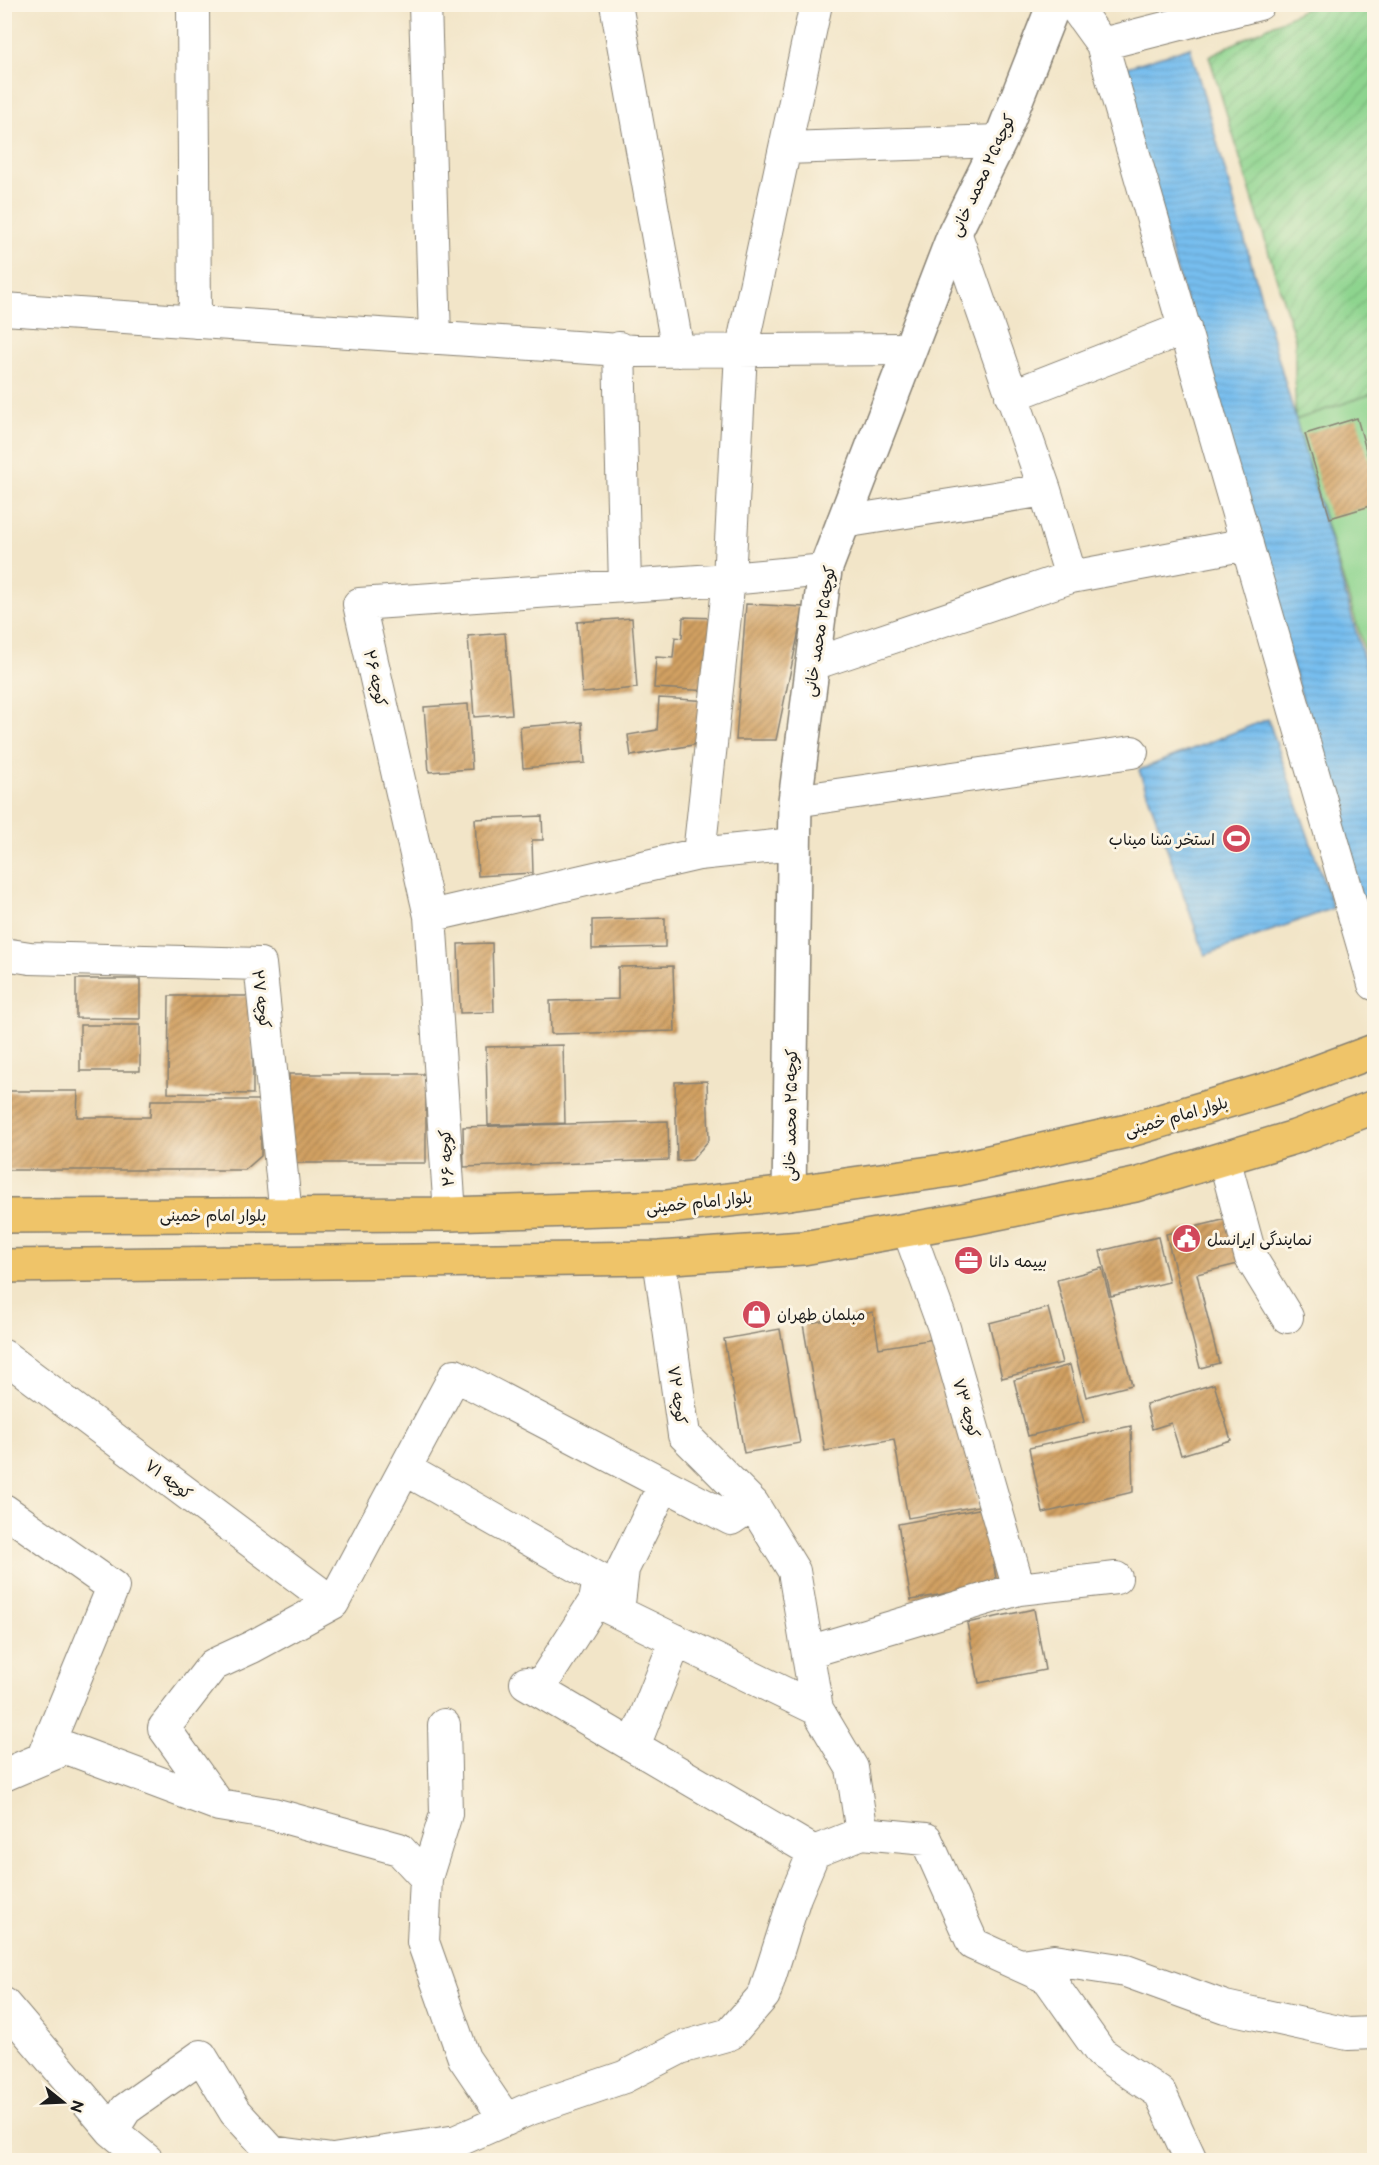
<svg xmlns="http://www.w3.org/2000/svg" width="1379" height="2165" font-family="'Balsamiq Sans','Playpen Sans Arabic',sans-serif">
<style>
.grass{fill:#8dd48e;stroke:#547855;stroke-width:1.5}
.garden{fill:url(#garden-furrows);stroke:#547855;stroke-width:1.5}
.water{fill:url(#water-rules);stroke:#496c85;stroke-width:1.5}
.building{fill:url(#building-hatch)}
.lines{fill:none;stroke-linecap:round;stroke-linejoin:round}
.minor-casing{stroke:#878072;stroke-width:34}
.tertiary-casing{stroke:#878072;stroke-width:36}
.primary-casing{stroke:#878072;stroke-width:36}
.minor{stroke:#fff;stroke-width:32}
.tertiary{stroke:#fff;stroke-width:33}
.primary{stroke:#efc469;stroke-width:33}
.labels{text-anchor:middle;stroke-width:6;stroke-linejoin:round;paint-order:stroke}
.street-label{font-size:16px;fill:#1c1c1c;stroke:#fcf5e5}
.poi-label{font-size:16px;fill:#1c1c1c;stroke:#fcf5e5;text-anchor:start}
</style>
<defs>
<pattern id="garden-furrows" width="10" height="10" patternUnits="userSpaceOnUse" patternTransform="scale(1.5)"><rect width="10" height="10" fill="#8dd48e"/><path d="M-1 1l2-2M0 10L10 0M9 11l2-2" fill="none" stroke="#79b57a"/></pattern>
<pattern id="water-rules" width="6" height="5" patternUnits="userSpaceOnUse" patternTransform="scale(1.5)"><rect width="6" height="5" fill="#76bdee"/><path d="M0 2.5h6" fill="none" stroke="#66a2cc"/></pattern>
<pattern id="building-hatch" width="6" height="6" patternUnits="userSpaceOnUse" patternTransform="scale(1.5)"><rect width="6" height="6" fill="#d1a062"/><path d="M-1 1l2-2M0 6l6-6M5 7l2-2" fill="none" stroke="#a98250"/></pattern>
</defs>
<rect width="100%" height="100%" fill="#fcf5e5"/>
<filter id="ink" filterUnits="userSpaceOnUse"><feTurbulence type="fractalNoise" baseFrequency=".0167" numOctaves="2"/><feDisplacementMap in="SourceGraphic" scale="12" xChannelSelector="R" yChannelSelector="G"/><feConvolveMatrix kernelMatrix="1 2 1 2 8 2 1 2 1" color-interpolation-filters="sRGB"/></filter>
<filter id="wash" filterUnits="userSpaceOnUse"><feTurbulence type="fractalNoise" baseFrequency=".008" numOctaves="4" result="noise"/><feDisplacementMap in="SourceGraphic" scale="24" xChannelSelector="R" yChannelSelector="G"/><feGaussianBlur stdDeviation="1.35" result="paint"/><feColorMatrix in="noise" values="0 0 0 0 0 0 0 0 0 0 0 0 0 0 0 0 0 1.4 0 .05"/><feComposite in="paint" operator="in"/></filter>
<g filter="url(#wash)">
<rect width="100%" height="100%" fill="#f2e5c8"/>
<path class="grass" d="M1374,393V682L1295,420Z"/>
<path class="garden" d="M1315,4L1374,5V393L1295,420V339L1209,56Z"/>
<path class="water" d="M1190,47L1374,695V944L1118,70Z
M1268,719L1333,908L1205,955L1139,770Z"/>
<g id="blocks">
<path class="building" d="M1357,418L1374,478V505L1330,518L1305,434Z
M746,604L804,607L776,740H736Z
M683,617L717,618L713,691L654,688L656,657L673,658L675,637L682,638Z
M632,618L637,688L582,693L577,622Z
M505,633L512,714L474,717L468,636Z
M659,698L712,701L709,742L631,756L628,735L657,730Z
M468,704L472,769L429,772L424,707Z
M582,722L585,763L523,768L520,727Z
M542,816L543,840H532L533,873L478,876L475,819Z
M665,918V947L592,949V920Z
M492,943L494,1012L460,1013L458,944Z
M673,966L675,1031L551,1034L550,1001L618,999V967Z
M76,979H140V1019L76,1018Z
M169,996H253V1094L168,1093Z
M80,1025H140V1071H80Z
M563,1045L565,1123L488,1125L486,1047Z
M289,1074H426V1163H289Z
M707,1081L709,1140L692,1160L677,1161L675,1082Z
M4,1091H78L77,1117H150L151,1100H261V1156L245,1170H4Z
M668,1121L669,1160L464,1167L463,1127Z
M1235,1217L1246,1262L1197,1274L1219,1363L1200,1368L1166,1234Z
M1158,1237L1169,1282L1111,1296L1100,1251Z
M1102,1268L1132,1385L1086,1397L1057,1280Z
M1048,1308L1062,1363L1002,1378L989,1323Z
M873,1312L879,1348L940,1338L964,1426L978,1506L908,1518L894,1439L825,1451L803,1324Z
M780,1329L800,1443L744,1453L724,1339Z
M1070,1365L1084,1422L1028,1436L1014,1380Z
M1214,1384L1231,1440L1181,1455L1171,1423L1152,1429L1146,1404Z
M1131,1426L1133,1492L1043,1513L1029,1448Z
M984,1508L997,1584L911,1600L898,1524Z
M1034,1609L1045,1670L979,1683L967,1623Z"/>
</g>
</g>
<g filter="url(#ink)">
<use href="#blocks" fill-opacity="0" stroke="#878072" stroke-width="1.5"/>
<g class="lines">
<defs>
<path id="minor" d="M193,4L195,322
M425,4L435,338
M616,4L678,351
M1073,4L1102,44L1374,984
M1102,44L1259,4
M785,148L1000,141
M955,232L1045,490
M4,309L635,351L909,349
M619,348L625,586
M1011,396L1185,328
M843,522L1045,490L1071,577
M813,664L1071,577L1247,544
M795,801L1132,752
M794,844L699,854L729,579L741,352L816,4
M430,916L699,854
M4,954L30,958L260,964L286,1215
M1224,1158L1251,1258L1287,1317
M450,1214L430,916L359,604L729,579L825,570
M908,1229L944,1328L1019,1589
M659,1258L684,1435L753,1504L794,1571L817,1709L852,1768L862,1833L926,1839L973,1944L1048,1978L1101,2053L1160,2093L1191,2160
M4,1356L333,1603
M405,1469L599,1579L595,1601L817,1709
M4,1510L113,1587L42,1759
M618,1612L623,1569L664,1485
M808,1652L1019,1589L1116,1578
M526,1683L814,1852
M538,1690L595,1601
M634,1746L676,1640
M4,1775L67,1748L219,1805L273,1814L399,1849L426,1878L423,1942L464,2058L506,2120
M219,1805L164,1728L213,1665L252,1647L333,1603L455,1375L731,1519L753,1504
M426,1878L446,1814L444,1725
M1021,1965L1054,1960L1126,1971L1225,2007L1348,2034L1374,2033
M4,2004L112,2131L126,2109L201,2056L235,2112L272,2152L332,2160
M112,2131L147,2160
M333,2160L457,2141L527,2110L624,2077L680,2048L730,2034L764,1995L795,1897L814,1852L862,1833"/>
<path id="tertiary" d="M789,1193L795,801L825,570L955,232L1000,141L1054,4"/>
<path id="primary" d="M4,1216L450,1214L668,1207L789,1193L958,1169L1127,1131L1285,1084L1374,1051
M4,1266L659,1258L803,1248L968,1219L1135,1185L1295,1137L1374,1107"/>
</defs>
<use href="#minor" class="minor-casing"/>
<use href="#tertiary" class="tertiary-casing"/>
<use href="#primary" class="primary-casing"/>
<use href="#minor" class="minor"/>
<use href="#tertiary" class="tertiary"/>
<use href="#primary" class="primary"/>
</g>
</g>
<defs>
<symbol id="stadium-disc" viewBox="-11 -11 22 22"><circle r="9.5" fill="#d1495b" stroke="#fcf5e5"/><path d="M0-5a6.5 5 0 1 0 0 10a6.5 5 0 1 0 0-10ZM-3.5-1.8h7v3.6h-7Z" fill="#fff"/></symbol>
<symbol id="civic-disc" viewBox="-11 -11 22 22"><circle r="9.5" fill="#d1495b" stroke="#fcf5e5"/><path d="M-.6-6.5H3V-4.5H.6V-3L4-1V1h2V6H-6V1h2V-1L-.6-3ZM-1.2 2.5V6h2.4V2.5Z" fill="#fff"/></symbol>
<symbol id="office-disc" viewBox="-11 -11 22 22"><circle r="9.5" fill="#d1495b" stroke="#fcf5e5"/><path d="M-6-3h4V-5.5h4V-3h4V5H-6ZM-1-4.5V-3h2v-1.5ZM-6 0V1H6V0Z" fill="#fff"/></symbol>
<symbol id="shop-disc" viewBox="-11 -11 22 22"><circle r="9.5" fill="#d1495b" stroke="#fcf5e5"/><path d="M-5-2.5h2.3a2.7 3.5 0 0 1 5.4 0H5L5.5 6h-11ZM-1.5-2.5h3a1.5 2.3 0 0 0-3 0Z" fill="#fff"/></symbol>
</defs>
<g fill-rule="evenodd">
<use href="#stadium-disc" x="1220" y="822" width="33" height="33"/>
<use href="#civic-disc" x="1170" y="1222" width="33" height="33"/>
<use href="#office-disc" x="952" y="1244" width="33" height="33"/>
<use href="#shop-disc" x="740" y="1298" width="33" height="33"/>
</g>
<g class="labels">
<g class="street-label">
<text transform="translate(982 175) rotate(-65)" y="6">کوچه۲۵ محمد خانی</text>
<text transform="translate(819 631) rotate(-81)" y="6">کوچه۲۵ محمد خانی</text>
<text transform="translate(376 678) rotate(77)" y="6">کوچه ۲۶</text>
<text transform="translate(262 999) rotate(82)" y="6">کوچه ۲۷</text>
<text transform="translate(790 1115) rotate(-89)" y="6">کوچه۲۵ محمد خانی</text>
<text transform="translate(1176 1116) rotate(-16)" y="6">بلوار امام خمینی</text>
<text transform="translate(446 1158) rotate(-94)" y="6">کوچه ۲۶</text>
<text transform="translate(699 1202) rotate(-6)" y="6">بلوار امام خمینی</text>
<text x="213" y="1221">بلوار امام خمینی</text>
<text transform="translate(678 1395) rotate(82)" y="6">کوچه ۷۲</text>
<text transform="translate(967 1408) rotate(74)" y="6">کوچه ۷۳</text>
<text transform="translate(169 1479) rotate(37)" y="6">کوچه ۷۱</text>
</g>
<g class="poi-label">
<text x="1215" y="845" text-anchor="end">استخر شنا میناب</text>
<text x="1207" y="1245">نمایندگی ایرانسل</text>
<text x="989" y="1267">بییمه دانا</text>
<text x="777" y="1320">مبلمان طهران</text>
</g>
</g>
<rect width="1379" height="2165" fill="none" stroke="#fcf5e5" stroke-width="24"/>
<g transform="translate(63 2102) rotate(108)" stroke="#fcf5e5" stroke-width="4.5" paint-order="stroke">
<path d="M0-4.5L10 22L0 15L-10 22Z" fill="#1c1c1c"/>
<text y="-9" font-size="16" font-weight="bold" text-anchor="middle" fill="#1c1c1c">N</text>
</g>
</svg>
